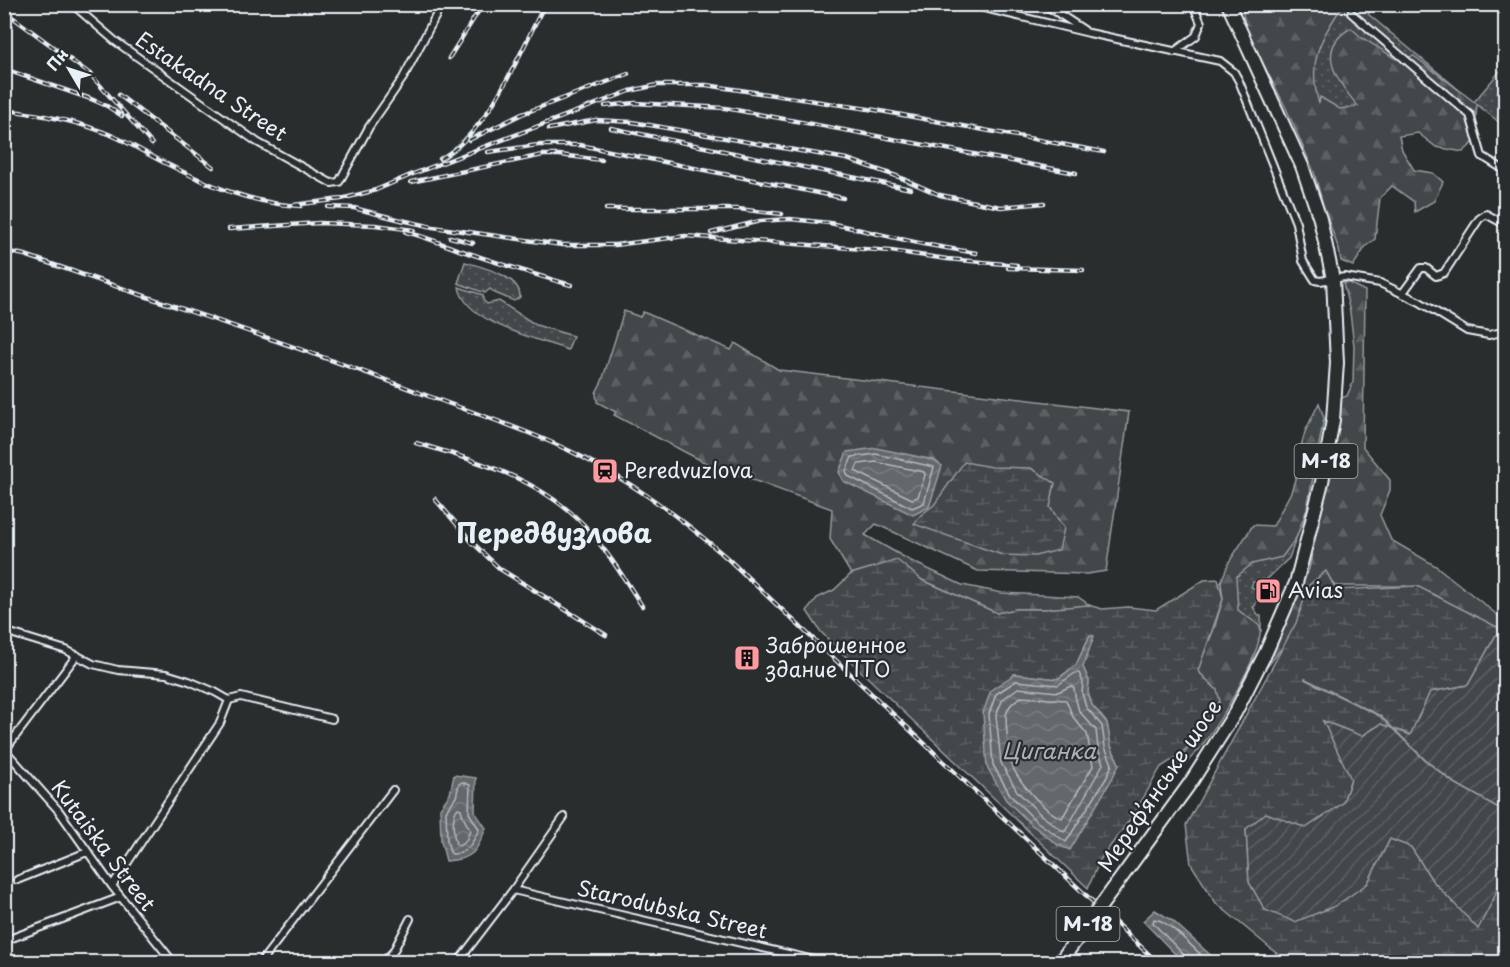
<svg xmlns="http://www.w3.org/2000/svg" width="1510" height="967" font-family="'Playpen Sans',sans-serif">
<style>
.grass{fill:url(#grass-dots);stroke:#959ca0;stroke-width:1.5}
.forest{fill:url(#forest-firs);stroke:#959ca0;stroke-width:1.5}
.wetland{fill:url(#wetland-marsh);stroke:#959ca0;stroke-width:1.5;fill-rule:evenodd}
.garden{fill:url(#garden-furrows);stroke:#959ca0;stroke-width:1.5}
.water{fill:url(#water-waves);stroke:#989fa3;stroke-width:1.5}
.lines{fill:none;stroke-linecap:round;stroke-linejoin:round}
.shore{stroke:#b3bac0;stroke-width:1.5}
.stream{stroke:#989fa3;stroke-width:2}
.street-casing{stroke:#e8f1f8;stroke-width:10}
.highway-casing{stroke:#e8f1f8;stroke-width:16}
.street{stroke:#2a2d2e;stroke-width:6}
.highway{stroke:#2a2d2e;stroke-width:12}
.rail-casing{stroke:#e8f1f8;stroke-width:4.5}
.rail{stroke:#2a2d2e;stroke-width:2;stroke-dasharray:7;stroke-linecap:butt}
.highway-bridge-casing{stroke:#e8f1f8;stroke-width:16;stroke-linecap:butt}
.highway-bridge{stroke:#2a2d2e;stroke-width:12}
.labels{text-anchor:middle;stroke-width:4.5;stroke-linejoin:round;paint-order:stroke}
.shield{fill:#2a2d2e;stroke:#afb6bb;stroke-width:1.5}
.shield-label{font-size:20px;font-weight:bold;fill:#e8f1f8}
.street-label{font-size:21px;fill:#e8f1f8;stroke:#2a2d2e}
.poi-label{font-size:21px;fill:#e8f1f8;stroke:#2a2d2e;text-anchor:start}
.water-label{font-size:22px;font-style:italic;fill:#acb3b9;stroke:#2a2d2e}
.district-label{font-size:27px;font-weight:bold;fill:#e8f1f8;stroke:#2a2d2e}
</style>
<defs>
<pattern id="grass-dots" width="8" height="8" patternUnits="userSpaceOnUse" patternTransform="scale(1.5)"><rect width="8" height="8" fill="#424648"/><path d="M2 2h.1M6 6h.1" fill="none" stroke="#5d6163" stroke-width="1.8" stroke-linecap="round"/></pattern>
<pattern id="forest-firs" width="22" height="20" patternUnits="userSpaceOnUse" patternTransform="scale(1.5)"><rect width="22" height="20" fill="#424648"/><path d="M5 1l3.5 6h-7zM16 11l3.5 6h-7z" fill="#5d6163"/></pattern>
<pattern id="wetland-marsh" width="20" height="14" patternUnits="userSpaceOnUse" patternTransform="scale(1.5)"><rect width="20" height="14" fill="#424648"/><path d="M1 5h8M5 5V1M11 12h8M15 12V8" fill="none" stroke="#5d6163"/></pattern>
<pattern id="garden-furrows" width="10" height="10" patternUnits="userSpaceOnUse" patternTransform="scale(1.5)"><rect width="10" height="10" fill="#424648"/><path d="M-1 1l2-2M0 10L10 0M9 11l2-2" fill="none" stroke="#5d6163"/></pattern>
<pattern id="water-waves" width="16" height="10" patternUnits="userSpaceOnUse" patternTransform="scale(1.5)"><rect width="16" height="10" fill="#63686b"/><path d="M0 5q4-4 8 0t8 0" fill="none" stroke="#797e81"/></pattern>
</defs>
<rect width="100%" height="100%" fill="#2a2d2e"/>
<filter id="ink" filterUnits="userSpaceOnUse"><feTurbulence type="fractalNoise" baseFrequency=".0167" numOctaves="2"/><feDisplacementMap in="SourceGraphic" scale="12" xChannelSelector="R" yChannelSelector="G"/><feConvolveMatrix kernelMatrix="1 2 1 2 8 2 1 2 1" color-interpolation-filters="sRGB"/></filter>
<g filter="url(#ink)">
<path class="grass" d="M1343,5H1375L1368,14L1459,90L1395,106L1351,128L1307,104L1309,46Z
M1505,65V127L1474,102Z
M465,262C482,267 521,276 520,297L514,301L495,293L490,289L485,293L458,283Z
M459,287L483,295V300L487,304L499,301L536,325L573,336L568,350C538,339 465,323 459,287Z
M1307,509L1289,558L1264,582H1253L1251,587L1257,590L1256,594L1259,595L1255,606L1253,607L1259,616H1261V631L1239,625L1227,591L1236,568L1276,553Z"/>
<path class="forest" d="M1248,5H1343C1320,40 1307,61 1319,104L1320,97L1340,109L1358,106C1337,82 1314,49 1351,28L1361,37L1396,59L1414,56L1477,104L1474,142L1463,152L1436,147L1418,133L1399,136L1402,150L1414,170L1433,173L1443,182L1434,201L1415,212L1414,202L1392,186L1380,198L1375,239L1366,246L1353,266L1341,261L1339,250L1323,205L1314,172L1286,108L1245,29L1243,12Z
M1343,283H1349L1365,291L1363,447L1390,480V490L1380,515L1391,540L1436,566L1505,621V628L1500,630L1406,586H1335L1327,575L1291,636L1264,671L1309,569L1326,486L1338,399L1347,396L1353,382L1354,346L1350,312Z
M624,311L640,317L643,312L731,350L735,343L779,370L1129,412L1106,571L1087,574L978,571L876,524L865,535L911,561L962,585L1002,593L1078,597L1091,606L1045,609H1016L997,613L920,579L895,561L851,574L830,539L832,509L704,462L614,415L616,412L597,402L596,393L602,381Z
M1319,403L1324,418L1307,509L1296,538L1282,557L1252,564L1236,577L1238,610L1260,626C1265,651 1213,734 1196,753C1189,760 1182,766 1175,772L1173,768L1200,733L1217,702L1196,685L1198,668L1214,629L1223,599L1221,582L1229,562L1253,525L1273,526L1291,492L1298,470L1299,454L1305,432Z"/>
<path class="wetland" d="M964,462L992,467L1031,468L1055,483L1050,507L1064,528L1059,550L1035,556L1002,555L914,524L921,515L934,505Z
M897,560L922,580L997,613L1016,609H1045L1088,605L1102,609L1128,607L1156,610L1204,580L1218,579L1223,599L1198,671L1217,690L1220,701L1191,744L1177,757L1161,767L1134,814L1100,860L1088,888L842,653L821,632L807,611L817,598L834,590L851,574ZM1090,635L1083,667L1089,681L1088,693L1092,705L1107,723L1111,746L1119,764L1015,674L1057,679L1076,665Z
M1326,571L1336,590L1417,586L1505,631V638L1496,635L1468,685L1430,692L1411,735L1381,724L1362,736L1323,721L1351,778L1343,803L1306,828L1266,813L1246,829L1249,882L1265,910L1367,884L1390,839L1411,847L1432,880L1478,928L1494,898L1505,865V962H1287L1216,903L1191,864L1186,825L1296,623L1309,585Z"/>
<path class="garden" d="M1496,635L1506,638L1505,865L1494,898L1478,929L1432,880L1411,847L1390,839L1367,884L1335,906L1295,922L1265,910L1249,882L1246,829L1266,813L1306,828L1343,803L1351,779L1323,721L1362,736L1381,724L1410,735L1430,692L1468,685Z"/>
<path class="water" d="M876,448L934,460L942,466L929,507L913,515L843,481L839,472L847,452Z
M1090,635L1094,636L1083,667L1089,681L1088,693L1092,705L1107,723L1111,746L1119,764L1112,779L1070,850L1058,845L1032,825L1006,800L987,767L983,713L991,690L1015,674L1058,679L1076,665Z
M454,775L476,778L475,812L486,828C476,852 474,859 446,861L441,841L440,808L450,794Z
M1155,910L1173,921L1218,962H1183L1143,921Z"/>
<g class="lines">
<path class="shore" d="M876,454L934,467L924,503L912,508L848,476L846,471L852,457Z
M876,462L924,472L925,475L918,497L912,499L855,471L858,464Z
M1075,673H1079L1083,682L1082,693L1086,707L1102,726L1105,747L1112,764L1107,777L1066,842L1036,821L1011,796L993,765L989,714L996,694L1016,681L1058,685Z
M1071,686L1074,688L1075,696L1079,711L1096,730L1098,748L1103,764L1066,830L1064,832L1041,815L1017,791L1001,763L996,715L1003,699L1018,688L1058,692Z
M1021,697L1066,700L1073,717L1087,734L1093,766L1062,818C1044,812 1016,779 1010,761C1007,752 1008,741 1007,733C1005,715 1004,707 1021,697Z
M462,782L470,785L469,813L479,829C473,842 468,854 452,854L450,852L447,840L446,811L456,797L459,784Z
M458,808L461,809L463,817L470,830L466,841L459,846L456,844C453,834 451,815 458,808Z
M1187,962L1185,956L1153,923L1154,919C1171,921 1195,951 1209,962"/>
<path class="stream" d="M1305,679L1380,716L1425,760L1453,782L1497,807L1506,805"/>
<defs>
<path id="street" d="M72,4L115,41L257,142L331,183L339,182L369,127L403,78L442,4
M967,4L1089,33L1220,61L1234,72L1239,81L1296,223L1303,261L1315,280L1320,281L1345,277L1380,283L1420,302L1467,331L1489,335L1506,331
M1044,4L1084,30
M1351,13L1470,115L1482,156L1506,171
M1174,52L1196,36L1201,23L1193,4
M1402,294L1421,268H1426L1436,276L1444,273L1479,219L1486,214L1506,225
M4,631L66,650L93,664L118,670L166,674L189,681L215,692L229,700L241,697L332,719
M4,749L59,811L112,886L173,962
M5,750L77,655
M17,880L87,852
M112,886L220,723L229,700
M513,890L823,962
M4,941L121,897
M261,962L393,790
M383,962L393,952L410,919
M458,962L513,890L564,817"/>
<path id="highway" d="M1116,885L1191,782L1235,713L1266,652L1296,583L1322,482L1333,420L1337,363L1333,279L1320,219L1302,166L1228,4"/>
</defs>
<use href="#street" class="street-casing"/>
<use href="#highway" class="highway-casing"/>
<use href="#street" class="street"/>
<use href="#highway" class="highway"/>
<defs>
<path id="rail" d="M4,11L90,74L152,144
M449,58L483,4
M4,69L91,99L107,106L122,116
M119,95L213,167
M605,106L635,103L725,108L1076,173
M4,110C41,114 77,121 111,135C130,143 148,155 167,164C211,186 252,204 301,206
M611,128L911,189
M549,129L596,120L632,122L847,159L899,177L940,195L975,202L1001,207L1044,203
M469,140L522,114L628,74
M488,152L538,145H580L843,198
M440,159C490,131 519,54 545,4
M411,182L543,155H559L602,160
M293,205L341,199L376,190L413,174L630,91L657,85H706L875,110L1104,152
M328,207L354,208L405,221
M606,209H738L782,214
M397,219L433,227L562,245H615L685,236L891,251L947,259L1017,265
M229,229L319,223L375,225L414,230
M406,232C426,237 440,243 459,250C496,262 534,275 571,285
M711,233L760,221L790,219L830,223L923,244L976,253
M450,237L473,243
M4,251L25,255L72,271C189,312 307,349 423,394C476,414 532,431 582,457C635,484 683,519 727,558L1157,962
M1008,268L1083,270
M416,443C475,460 538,478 583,524C606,549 624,578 642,606
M435,499L473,543L500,569L606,635"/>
</defs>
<use href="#rail" class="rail-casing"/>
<use href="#rail" class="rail"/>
<defs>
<path id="highway-bridge" d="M1060,962L1116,885"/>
</defs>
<use href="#highway-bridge" class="highway-bridge-casing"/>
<use href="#highway-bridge" class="highway-bridge"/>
</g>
</g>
<defs>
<symbol id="station-square" viewBox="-11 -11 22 22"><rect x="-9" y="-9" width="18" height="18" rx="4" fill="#ff9aa2" stroke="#2a2d2e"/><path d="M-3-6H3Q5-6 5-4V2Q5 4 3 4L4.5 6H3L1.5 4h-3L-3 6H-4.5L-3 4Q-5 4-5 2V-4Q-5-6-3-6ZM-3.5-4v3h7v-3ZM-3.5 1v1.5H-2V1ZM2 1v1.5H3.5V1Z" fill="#111"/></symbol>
<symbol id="fuel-square" viewBox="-11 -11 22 22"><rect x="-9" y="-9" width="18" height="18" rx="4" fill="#ff9aa2" stroke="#2a2d2e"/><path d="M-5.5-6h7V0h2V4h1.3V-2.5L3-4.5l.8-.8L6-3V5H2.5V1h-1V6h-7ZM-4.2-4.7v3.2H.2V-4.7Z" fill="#111"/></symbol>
<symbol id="building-square" viewBox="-11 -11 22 22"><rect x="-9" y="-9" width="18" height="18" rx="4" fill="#ff9aa2" stroke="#2a2d2e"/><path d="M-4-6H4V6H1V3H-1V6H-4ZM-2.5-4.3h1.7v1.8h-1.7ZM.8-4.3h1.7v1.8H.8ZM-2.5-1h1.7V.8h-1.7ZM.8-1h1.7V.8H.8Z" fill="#111"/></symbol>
</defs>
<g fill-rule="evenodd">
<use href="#station-square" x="590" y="456" width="30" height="30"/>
<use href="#fuel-square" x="1253" y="576" width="30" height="30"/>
<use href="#building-square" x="732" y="643" width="30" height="30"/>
</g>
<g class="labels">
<g class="shield">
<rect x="1294.5" y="444" width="63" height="34" rx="4.5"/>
<rect x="1056.5" y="907" width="63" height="34" rx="4.5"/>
</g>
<g class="shield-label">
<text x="1326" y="468">М-18</text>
<text x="1088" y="931">М-18</text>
</g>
<g class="street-label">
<text transform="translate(211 87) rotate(34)" y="7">Estakadna Street</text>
<text transform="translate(1160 786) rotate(-56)" y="7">Мереф’янське шосе</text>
<text transform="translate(103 846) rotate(53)" y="7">Kutaiska Street</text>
<text transform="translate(672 910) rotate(13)" y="7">Starodubska Street</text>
</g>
<g class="poi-label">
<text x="624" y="478">Peredvuzlova</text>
<text x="1288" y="598">Avias</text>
<text x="766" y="653">Заброшенное<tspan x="766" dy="24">здание ПТО</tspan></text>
</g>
<g class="water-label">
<text x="1049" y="759">Циганка</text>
</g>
<g class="district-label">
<text x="554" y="543">Передвузлова</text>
</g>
</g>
<rect width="1510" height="967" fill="none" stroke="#2a2d2e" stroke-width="24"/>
<rect x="12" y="12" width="1486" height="943" fill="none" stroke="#e8f1f8" stroke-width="2" filter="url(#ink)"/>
<g transform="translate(69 69) rotate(309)" stroke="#2a2d2e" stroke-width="4.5" paint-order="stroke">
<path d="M0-4.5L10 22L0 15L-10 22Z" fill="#e8f1f8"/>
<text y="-9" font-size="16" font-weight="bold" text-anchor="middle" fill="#e8f1f8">Пн</text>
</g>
</svg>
